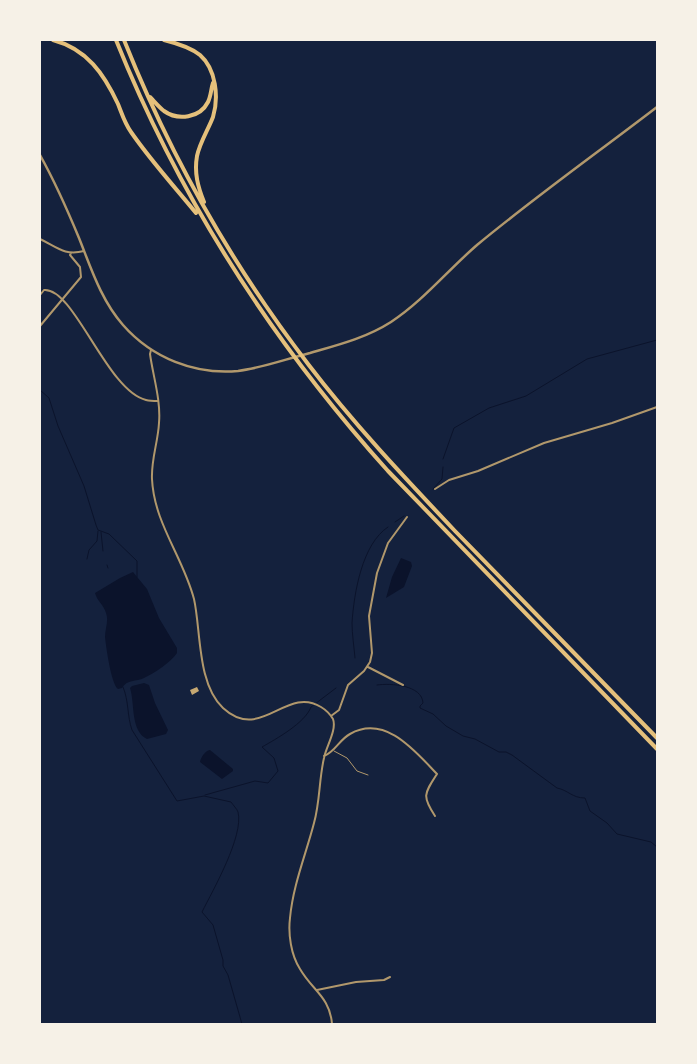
<svg xmlns="http://www.w3.org/2000/svg" width="697" height="1064" font-family="Jost,sans-serif">
<style>
.water{fill:#0b132b}
.lines{fill:none;stroke-linecap:round;stroke-linejoin:round}
.stream{stroke:#0b132b;stroke-width:1}
.building{fill:#c6a872}
.service{stroke:#b1986c;stroke-width:1}
.minor{stroke:#b1986c;stroke-width:2}
.tertiary{stroke:#b1986c;stroke-width:2.5}
.motorway{stroke:#e5c07b;stroke-width:4}
</style>
<rect width="100%" height="100%" fill="#14213d"/>
<path class="water" d="M401,558L411,562L412,566L404,587L386,598L392,577Z
M133,572L147,589L159,618L177,648V653C171,662 155,673 144,678C136,682 127,679 122,688L118,689C111,684 106,646 105,637C105,628 109,621 106,613C104,605 97,601 95,593L120,578Z
M144,683L149,685L155,703L168,730L166,734L147,739C130,731 135,703 130,688L132,686Z
M210,750L233,769V771L222,779L200,762C201,757 205,751 210,750Z"/>
<g class="lines">
<path class="stream" d="M40,390L49,398L58,426L84,486L96,525L98,530L109,534L137,561V577
M443,459L454,428L489,408L526,396L587,359L657,340
M433,489L442,479L443,467
M395,522L404,516
M101,532L103,551
M87,559L89,550L97,541L98,531
M107,565L108,568
M355,658C354,646 352,634 352,623C354,593 362,544 388,527
M377,685C391,683 422,685 423,703L420,706V708L433,714L446,726L463,736L475,739L499,752H506L512,755L557,788C568,790 572,798 585,798L590,811L607,823L617,834L651,842L657,847
M123,687C129,701 127,716 132,730L177,801L204,796L231,802C233,805 237,809 238,812C244,836 213,890 202,912L213,925L223,960V966L228,975L242,1024
M205,795L255,781L268,783L278,771L274,758L262,747C276,739 305,723 311,707L336,688"/>
</g>
<path class="building" d="M197,687L199,691L192,695L190,690Z"/>
<g class="lines">
<path class="service" d="M334,751L347,758L357,771L368,775"/>
<path class="minor" d="M40,239C57,247 64,256 84,251
M40,295L44,290C74,287 107,391 146,400C150,401 154,401 158,401
M40,326L81,277L80,267L70,255L71,253
M151,350L150,354C153,376 161,400 159,423C158,442 151,460 152,479C154,523 183,557 194,599C201,630 197,684 223,708C261,743 286,685 321,707C326,710 330,714 333,719C337,730 326,747 324,758C319,779 320,802 314,823C306,854 293,885 290,918C288,934 291,955 300,969C312,990 330,997 332,1024
M435,489L449,480L478,471L544,443L612,423L657,407
M368,667L403,685
M331,716L339,710L348,685L364,671L370,662L372,653L369,616L377,573L388,543L407,517
M324,756C335,752 339,740 350,734C385,714 415,751 437,774C424,794 422,796 435,816
M317,990L356,982L384,980L390,977"/>
<path class="tertiary" d="M40,155C55,182 67,209 79,238C91,268 101,300 123,325C152,358 195,375 238,371C262,368 286,359 310,353C338,345 366,338 391,322C423,301 448,270 477,245C535,197 597,153 657,107"/>
<path class="motorway" d="M53,40C87,49 104,74 118,104C122,114 125,124 131,132C151,161 174,186 196,213
M116,40C180,199 273,343 388,471L657,749
M124,40C170,155 232,265 308,364C353,423 404,477 455,531C522,600 590,669 657,738
M164,40C176,43 190,47 200,55C216,69 219,97 213,117C208,130 200,142 197,156C194,173 198,187 204,202
M150,97C154,101 159,107 164,111C178,121 200,118 208,102C211,96 211,89 213,83"/>
</g>
<rect width="697" height="1064" fill="none" stroke="#f6f1e7" stroke-width="82"/>
</svg>
